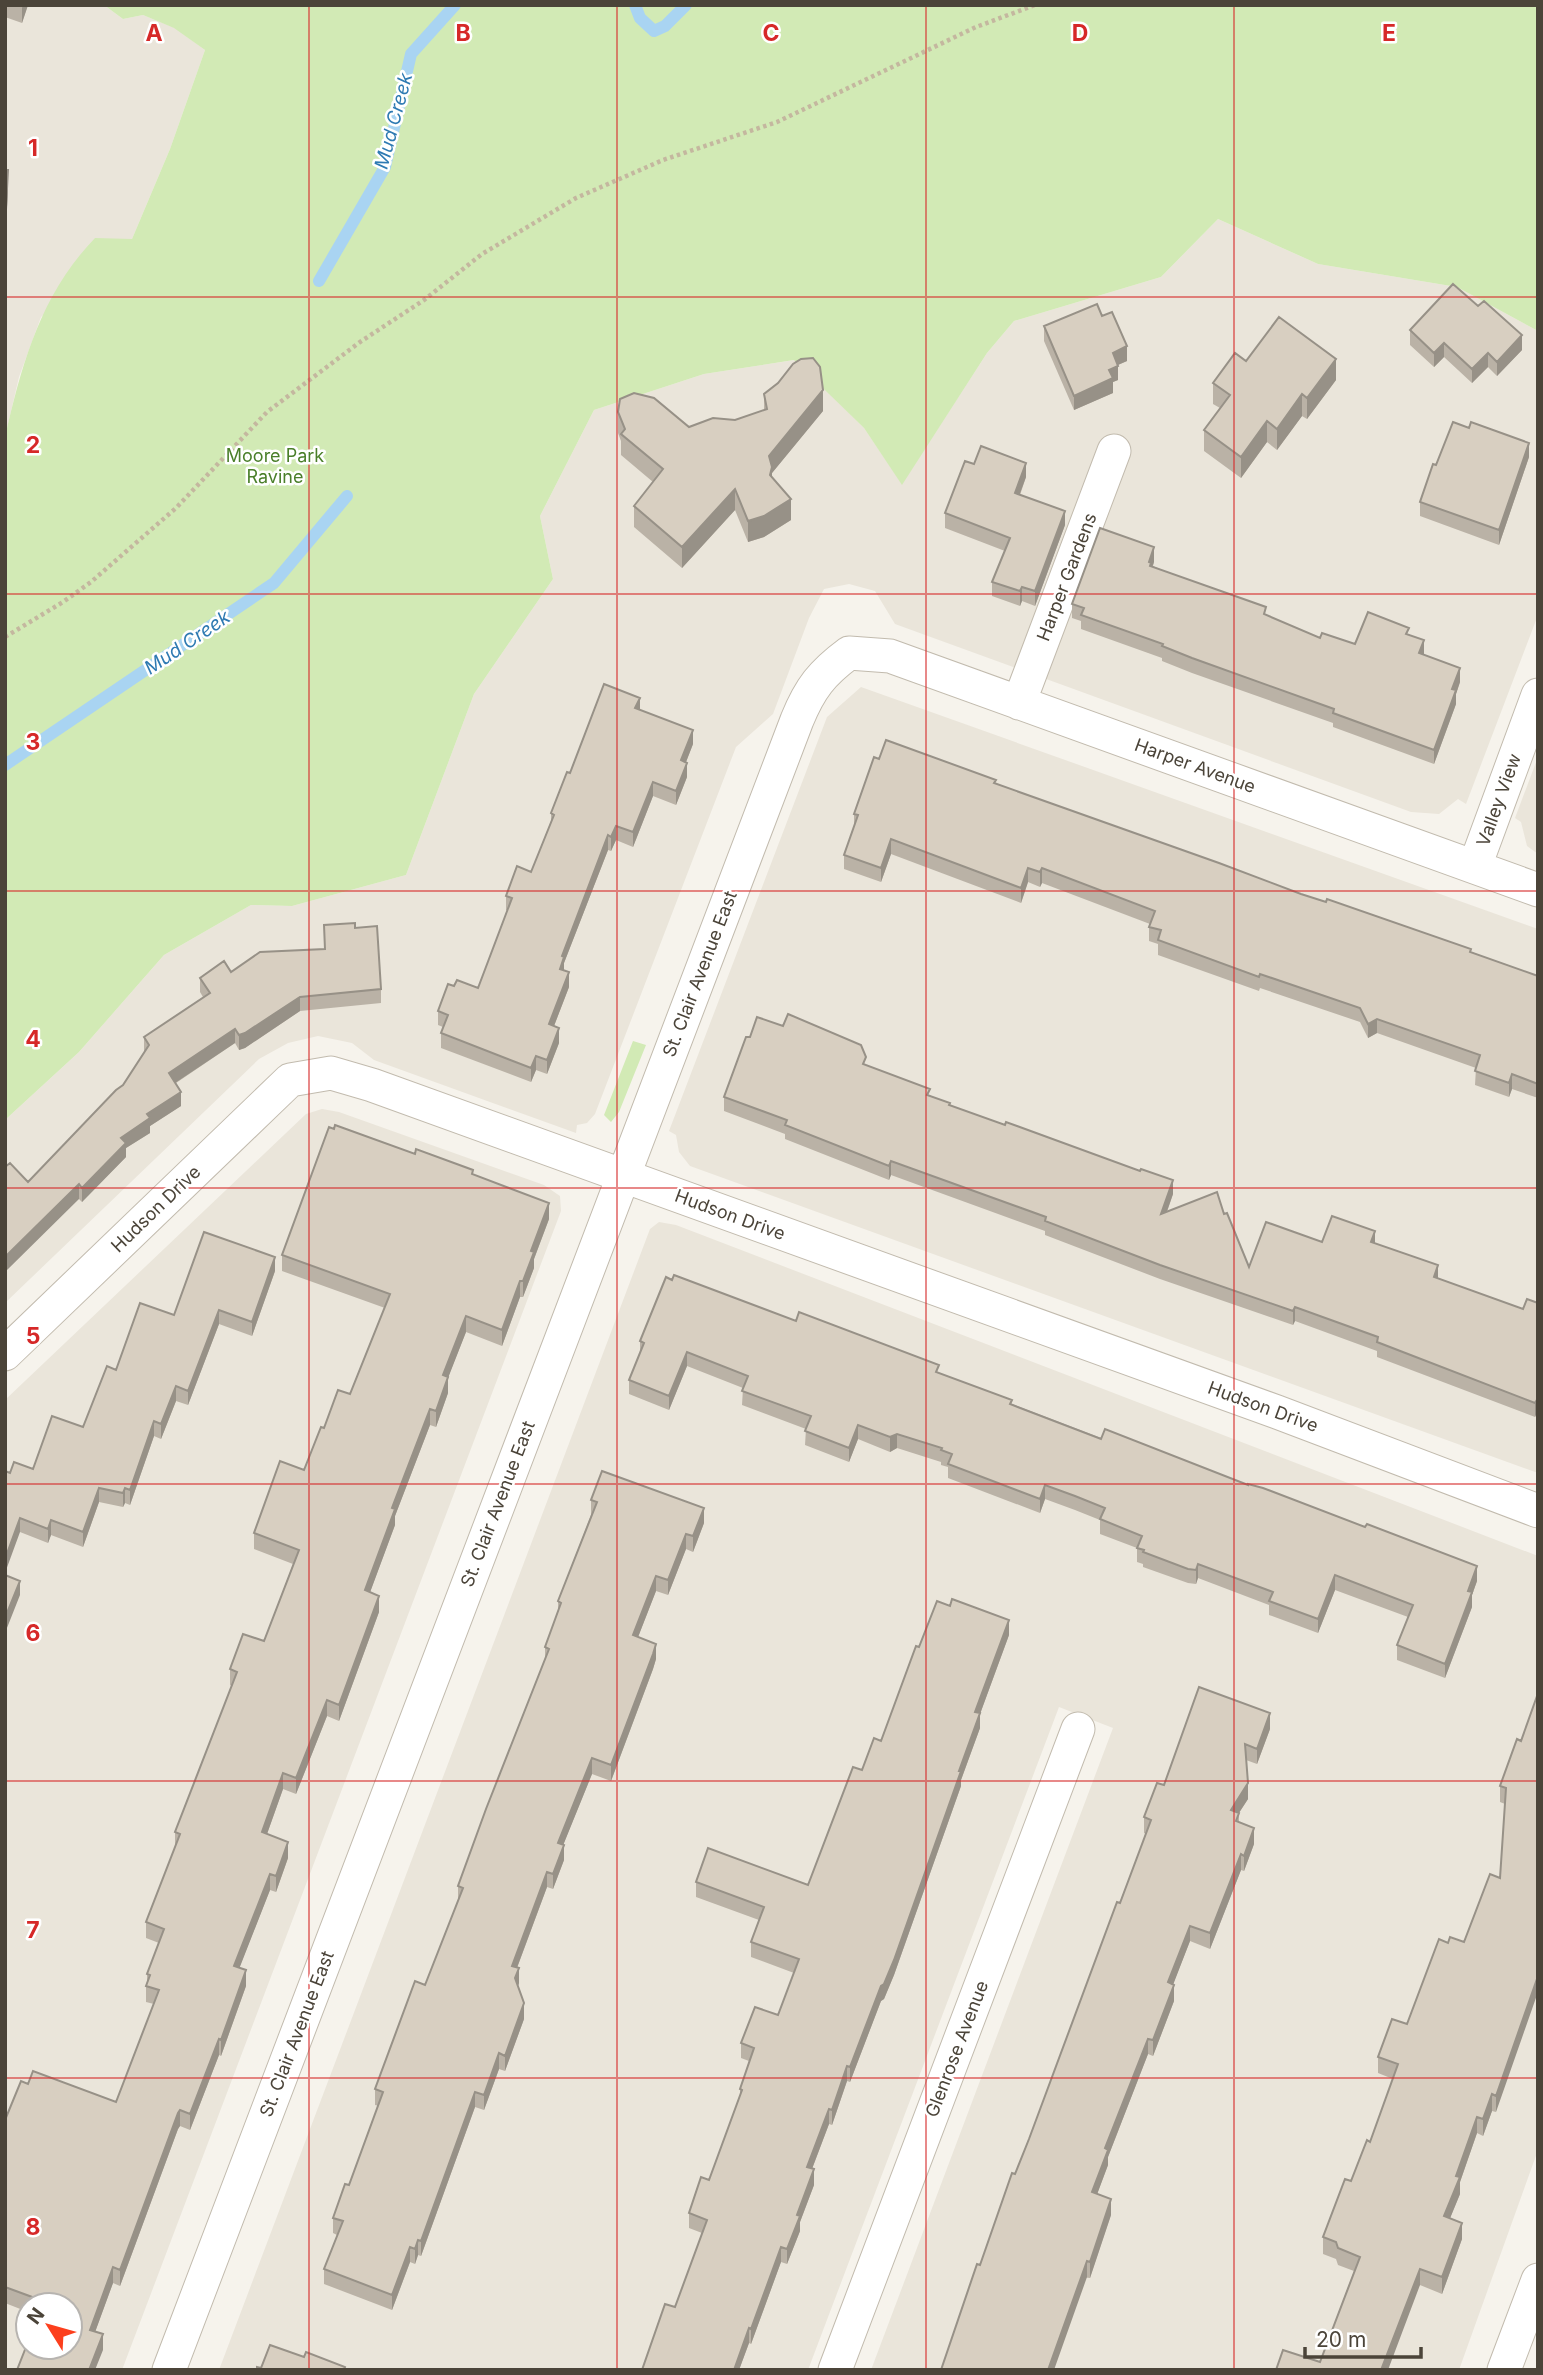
<svg xmlns="http://www.w3.org/2000/svg" width="1543" height="2375" font-family="Inter,sans-serif">
<style>
.residential{fill:#eae5da;fill-rule:evenodd}
.green{fill:#d2eab5}
.lines{fill:none;stroke-linecap:round;stroke-linejoin:round}
.stream{stroke:#a9d4f2;stroke-width:12}
.street-casing{stroke:#c2bbae;stroke-width:35}
.path{stroke:#c4b79f;stroke-width:4.5;stroke-dasharray:3.5 3.5;stroke-linecap:butt}
.street{stroke:#fff;stroke-width:33}
.wall{fill:#bab2a6}
.shaded-wall{fill:#979187}
.building{fill:#d8cfc1;stroke:#979187;stroke-width:2}
.grid{fill:none;stroke:#d62828;stroke-width:2;stroke-opacity:0.55}
.labels{text-anchor:middle;stroke-width:5;stroke-linejoin:round;paint-order:stroke}
.park-label{font-size:18px;fill:#4a7f2a;stroke:#fff}
.street-label{font-size:18px;fill:#4b4439;stroke:#fff}
.water-label{font-size:19px;font-style:italic;fill:#2e7ab2;stroke:#fff}
.grid-label{font-size:23px;text-anchor:middle;font-weight:bold;fill:#d62828;stroke:#fff;stroke-width:5;stroke-linejoin:round;paint-order:stroke}
</style>
<rect width="100%" height="100%" fill="#f6f3ec"/>
<path class="residential" d="M5,5H104L123,19L143,15L175,28L205,50L170,149L132,239L41,317L19,377L5,437Z
M1218,219L1318,264L1457,287L1538,331V615L1466,804L1458,799L1439,814L1411,812L895,624L875,591L849,584L824,589L809,618L773,714L736,747L595,1114L587,1123L577,1125L576,1133L374,1060L352,1043L318,1036L288,1043L259,1059L5,1303V1120L79,1052L164,955L251,905L292,906L406,875L474,694L553,579L540,516L594,410L704,374L795,360L864,428L902,484L987,353L1014,321L1161,277Z
M861,687L1538,929V1473L690,1166L679,1152L676,1135L669,1131L827,717Z
M1538,757V854L1527,846L1521,822L1515,818Z
M322,1109L339,1112L544,1185L560,1196L561,1211L122,2370H5V1400L306,1114ZM28,2305H70V2347H28Z
M659,1222L676,1225L1538,1556V2150L1459,2370H871L1113,1728L1059,1707L808,2370H219L650,1229Z"/>
<path class="green" d="M104,5H1538V331L1457,287L1318,264L1218,219L1161,277L1014,321L987,353L902,485L864,428L794,360L704,374L594,410L540,516L553,579L474,694L406,875L292,906L251,905L164,955L79,1052L5,1120V437C22,363 41,294 95,238L132,239L170,149L205,50L174,28L143,15L123,19Z
M633,1041L646,1045L619,1112L611,1122L604,1115Z"/>
<g class="lines">
<path class="stream" d="M635,5L640,18L654,31L665,26L686,5
M319,281L385,167L411,54L455,5
M5,765L274,583L347,496"/>
<defs>
<path id="street" d="M1019,703L1114,451
M1475,866L1538,695
M5,1354L290,1080L331,1073L372,1085L1277,1412L1538,1511
M169,2370L797,720C810,688 822,673 849,653L890,656L1538,890
M835,2370L1078,1729
M1504,2370L1538,2280"/>
</defs>
<use href="#street" class="street-casing"/>
<path class="path" d="M5,637L63,602L91,582L176,508L267,412L360,342L424,300L482,254L576,198L663,160L777,122L976,27L1035,5"/>
<use href="#street" class="street"/>
</g>
<path class="wall" d="M5,5H28L22,23L5,17Z
M1102,316L1127,361L1118,365V380L1113,382V393L1074,410L1044,341V326Z
M1410,330L1522,350L1497,376L1488,367L1472,383L1444,357L1434,367L1410,345Z
M1246,361L1336,380L1307,419L1302,416L1277,450L1267,442L1241,478L1204,451V430L1220,408L1213,404V383Z
M764,394L823,411L772,473V478L791,520L764,537L748,542L735,510L682,568L634,527V506L653,482L621,455V441L618,433V412L689,427L735,420L764,410Z
M1529,457L1499,545L1420,516V502L1436,465Z
M974,464L1026,477L1020,495L1065,525L1035,606L1022,601L1020,606L992,596V582L1005,551L945,528V513Z
M1154,562L1153,566L1320,638L1355,644L1409,634L1424,655L1460,682L1456,694V704L1434,764L1333,727V723L1192,673L1162,661V658L1081,629V621L1072,618V604Z
M640,710L693,744L686,762L687,777L676,805L653,796L633,847L616,840L611,851L608,850L564,963V970L569,987L554,1026L559,1043L547,1074L536,1070L531,1082L441,1048V1033L443,1027L438,1025V1011L454,986L478,988L508,911L506,910V896L531,872L551,821V813L570,773Z
M879,759L996,784L1301,894L1471,952L1538,976V1098L1512,1089L1509,1097L1475,1085L1476,1068L1377,1033L1368,1038L1360,1022L1260,988L1259,991L1158,955V944L1149,941V927L1150,924L1042,883L1040,887L1028,882L1021,903L891,854L881,882L844,869V855L854,827V814Z
M324,925L355,928L381,989V1003L300,1011L245,1048L239,1050L235,1043L176,1083L181,1106L150,1126V1133L126,1148V1157L82,1202L79,1199L28,1182L123,1085L144,1052V1037L203,997L200,992V978L231,972L324,949Z
M866,1065L950,1105L1173,1194L1167,1212L1224,1214L1249,1267L1322,1242L1375,1243L1438,1278L1523,1309L1538,1303V1412L1535,1417L1377,1357V1351L1295,1321L1293,1325L1160,1279L1045,1235V1231L891,1175L889,1180L785,1139V1134L724,1111V1097Z
M415,1154L473,1174L549,1219L534,1259V1268L523,1297H520L502,1346L466,1332L448,1377V1393L436,1427L430,1425L395,1516V1525L370,1592L379,1612L339,1721L327,1716L296,1794L283,1789L267,1834L288,1858L276,1892L270,1890L239,1968L246,1986L221,2056L219,2055L190,2130L180,2126L178,2129L120,2286L113,2283L95,2332L103,2350L70,2305H28V2312L5,2303V2120L28,2084L116,2102L154,2004L146,2002V1986L147,1982V1974L159,1943L146,1938V1922L175,1848V1832L232,1686L230,1685V1669L264,1641L293,1564L254,1549V1533L304,1470L324,1428L350,1394L385,1308L282,1271V1255Z
M275,1271L252,1336L219,1324L188,1405L176,1401L161,1439L154,1436L130,1505L125,1503L123,1507L99,1502L83,1547L51,1535L48,1543L20,1532L10,1473L33,1469L83,1427L116,1370L174,1315Z
M672,1280L796,1321L939,1373L1012,1404L1477,1581L1472,1595V1607L1445,1678L1397,1660V1645L1408,1617L1335,1590L1318,1633L1269,1615V1605L1198,1578L1196,1584L1188,1583L1143,1567V1564L1137,1562V1548L1100,1534V1520L1075,1510L1045,1499L1040,1513L948,1478V1467L941,1465V1462L897,1448L890,1452L858,1439L849,1462L805,1445L806,1429L742,1405L743,1388L687,1366L669,1410L629,1394V1380L640,1354V1341Z
M591,1500L704,1523L693,1552L686,1549L668,1595L656,1591L638,1637L656,1659L653,1669L611,1781L592,1774L563,1845L564,1860L553,1889L547,1887L517,1968L519,1983L518,1986L524,2019L505,2071L499,2069L484,2110L475,2107L421,2256L418,2255L415,2264L410,2262L392,2310L324,2284V2269L337,2235L333,2233V2218L349,2185L379,2106L375,2105V2089L425,1985L458,1901V1886L545,1660V1647L558,1612V1601L591,1515Z
M1009,1635L980,1714V1728L961,1780V1786L894,1975L884,1999L881,2001L850,2082L847,2081L832,2125L829,2124L812,2169L814,2185L800,2222V2231L787,2264L781,2262L751,2344L749,2343L739,2370H642L675,2307L702,2233L689,2228V2213L709,2180L740,2097V2089L749,2061L741,2058V2043L778,2015L794,1973L751,1957V1942L759,1920L696,1897V1882L808,1885L862,1770L881,1741L919,1647Z
M1270,1729L1257,1764L1246,1760L1248,1799L1239,1813V1822L1254,1844L1244,1871L1241,1870L1210,1949L1190,1941L1173,1984L1174,2001L1153,2056L1148,2054L1108,2157V2165L1097,2194L1111,2215L1090,2278L980,2265L1146,1834L1144,1833V1817L1164,1785Z
M1517,1739L1496,2112L1492,2111L1483,2136L1477,2133L1460,2182V2194L1450,2218L1462,2239L1442,2294L1420,2285L1320,2362L1354,2271L1338,2265L1336,2259L1323,2254V2237L1370,2142L1393,2079L1378,2073V2057L1407,2024L1448,1943L1464,1942L1500,1878L1505,1804L1500,1802V1786Z"/>
<path class="shaded-wall" d="M23,5H28L22,23V8Z
M8,170V191L6,228V207Z
M1522,335V350L1497,376V362Z
M1444,343V357L1434,367V353Z
M1127,346V361L1113,367V353Z
M1488,353V367L1472,383V369Z
M1336,359V380L1307,419V398Z
M1118,366V380L1113,382V393L1074,410V396L1109,370Z
M823,390V411L772,473V488L770,496L769,456Z
M1302,394V416L1277,450V429Z
M1267,421V442L1241,478V457Z
M1529,443V457L1499,545V530Z
M1026,463V477L1015,507V493Z
M735,489V510L682,568V547Z
M791,499V520L764,537L748,542V521Z
M1065,511V525L1035,606V591Z
M1154,547V562L1151,570L1149,562Z
M1022,587V601L1020,606V591Z
M1424,640V655L1419,668V653Z
M1460,668V682L1456,694V704L1434,764V750L1452,689Z
M640,698V712L635,708Z
M693,730V744L681,775V760Z
M687,763V777L676,805V791Z
M653,782V796L633,847V832Z
M616,826V840L611,851V837Z
M608,835V850L564,963V971L560,969L562,956Z
M891,839V854L881,882V868Z
M1028,868V882L1021,903V888Z
M1042,868V883L1040,887V872Z
M569,972V987L549,1039V1024Z
M300,997V1011L245,1048L239,1050V1035Z
M1377,1019V1033L1368,1038V1024Z
M559,1028V1043L547,1074V1060Z
M235,1029V1043L169,1087V1073Z
M536,1056V1070L531,1082V1068Z
M1512,1074V1089L1509,1097V1083Z
M181,1092V1106L150,1126V1133L126,1148V1157L82,1202V1188L121,1138L147,1114Z
M891,1161V1175L889,1180V1166Z
M1173,1180V1194L1161,1228V1214Z
M79,1184V1199L5,1272V1257Z
M549,1203V1219L534,1259V1268L523,1297V1281L531,1251Z
M1375,1231V1245L1371,1242Z
M275,1257V1271L252,1336V1322Z
M1438,1265V1280L1434,1277Z
M520,1281V1297L502,1346V1330Z
M1295,1307V1321L1293,1325V1311Z
M219,1310V1324L188,1405V1391Z
M466,1316V1332L443,1391V1375Z
M687,1352V1366L669,1410V1396Z
M448,1377V1393L436,1427V1411Z
M176,1386V1401L161,1439V1424Z
M1537,1398V1412L1535,1417V1403Z
M430,1409V1425L395,1516V1525L365,1606V1590L392,1508Z
M154,1421V1436L130,1505V1490Z
M858,1425V1439L849,1462V1448Z
M897,1434V1448L890,1452V1437Z
M1045,1485V1499L1040,1513V1499Z
M99,1488V1502L83,1547V1532Z
M125,1488V1503L123,1507V1493Z
M704,1508V1523L693,1552V1536Z
M20,1518V1532L5,1573V1559Z
M51,1520V1535L48,1543V1529Z
M686,1534V1549L668,1595V1580Z
M1198,1564V1578L1196,1584V1570Z
M1477,1566V1581L1472,1595V1607L1445,1678V1664Z
M1335,1575V1590L1318,1633V1619Z
M656,1576V1591L633,1650V1635Z
M20,1581V1595L5,1633V1618Z
M379,1596V1612L339,1721V1705Z
M1009,1620V1635L980,1714V1728L961,1780V1786L894,1975L884,1999L881,2001L850,2082V2067L959,1771L975,1712Z
M656,1644V1659L653,1669L611,1781V1765Z
M327,1700V1716L296,1794V1778Z
M1270,1713V1729L1257,1764V1749Z
M592,1758V1774L558,1858V1843Z
M283,1773V1789L262,1848V1832Z
M1248,1783V1799L1231,1825V1810Z
M1254,1828V1844L1244,1871V1856Z
M288,1842V1858L276,1892V1876Z
M564,1845V1860L553,1889V1874Z
M1241,1854V1870L1210,1949V1933Z
M547,1872V1887L512,1981V1966Z
M270,1874V1890L234,1982V1966Z
M1190,1926V1941L1168,1998V1982Z
M519,1968V1983L515,1994V1978Z
M246,1970V1986L221,2056V2040Z
M1538,1976V1992L1496,2112V2096Z
M1174,1985V2001L1153,2056V2040Z
M524,2003V2019L505,2071V2056Z
M219,2039V2055L190,2130V2114Z
M1148,2039V2054L1108,2157V2165L1092,2208V2192L1105,2148Z
M499,2053V2069L484,2110V2095Z
M847,2066V2081L832,2125V2110Z
M475,2092V2107L421,2256V2241Z
M1492,2094V2111L1483,2136V2119Z
M829,2109V2124L807,2182V2167Z
M180,2110V2126L178,2129L120,2286V2270L178,2113Z
M1477,2117V2133L1460,2182V2194L1444,2233V2216L1456,2176Z
M814,2169V2185L800,2222V2231L787,2264V2249L797,2215Z
M1111,2199V2215L1090,2278V2262Z
M1462,2223V2239L1442,2294V2277Z
M418,2240V2255L415,2264V2249Z
M410,2247V2262L392,2310V2295Z
M781,2247V2262L751,2344V2329Z
M1087,2261V2277L1054,2370H1048Z
M113,2267V2283L90,2346V2330Z
M1420,2269V2285L1388,2370H1381Z
M749,2328V2343L739,2370H734Z
M103,2334V2350L95,2370H89Z"/>
<path class="building" d="M5,170H8L6,207H5Z
M1453,284L1478,306L1484,301L1522,335L1497,362L1488,353L1472,369L1444,343L1434,353L1410,330Z
M1097,304L1102,316L1112,312L1127,346L1113,353L1118,366L1109,370L1113,378L1074,396L1044,326Z
M1279,317L1336,359L1307,398L1302,394L1277,429L1267,421L1241,457L1204,430L1230,395L1213,383L1235,353L1246,361Z
M813,358L820,367L823,390L769,456L772,467L770,475L791,499L764,516L748,521L735,489L682,547L634,506L663,469L621,434L625,429L618,412L620,399L634,393L654,398L689,427L713,418L735,420L767,409L764,394L778,383L793,364L801,359Z
M1453,422L1469,428L1471,422L1529,443L1499,530L1420,502L1433,464L1436,465Z
M981,446L1026,463L1015,493L1065,511L1035,591L1022,587L1020,591L992,582L1010,538L945,513L965,461L974,464Z
M1100,528L1154,547L1149,562L1151,563L1150,566L1266,607L1264,614L1320,638L1322,633L1355,644L1368,612L1409,628L1406,634L1424,640L1419,653L1460,668L1452,689L1456,690L1434,750L1333,713L1334,709L1192,658L1162,646L1163,644L1081,615L1084,608L1072,604Z
M604,684L640,698L635,708L693,730L681,760L687,763L676,791L653,782L633,832L616,826L611,837L608,835L562,956L564,957L560,969L569,972L549,1024L559,1028L547,1060L536,1056L531,1068L441,1033L448,1015L438,1011L448,984L454,986L457,980L478,988L512,898L506,896L517,866L531,872L554,815L551,813L567,772L570,773Z
M886,740L996,780L994,783L1219,863L1301,894L1326,902L1327,899L1471,949L1470,952L1538,976V1084L1512,1074L1509,1083L1475,1071L1480,1055L1377,1019L1368,1024L1360,1008L1260,974L1259,977L1158,940L1161,930L1149,927L1155,911L1042,868L1040,872L1028,868L1021,888L891,839L881,868L844,855L858,815L854,814L874,757L879,759Z
M355,923V928L377,926L381,989L300,997L245,1033L239,1035L235,1029L169,1073L181,1092L147,1114L150,1118L121,1138L126,1143L82,1188L79,1184L5,1257V1167L10,1163L28,1182L116,1090L123,1085L149,1045L144,1037L210,993L200,978L224,961L231,972L260,952L325,949L324,925Z
M788,1014L861,1045L866,1057L863,1064L930,1089L927,1095L950,1103L949,1105L1005,1125L1006,1122L1140,1171L1141,1169L1173,1180L1161,1214L1217,1192L1224,1214L1227,1213L1249,1267L1266,1222L1322,1242L1332,1216L1375,1231L1371,1242L1438,1265L1434,1277L1523,1309L1527,1299L1538,1303V1398L1535,1403L1377,1342L1378,1337L1295,1307L1293,1311L1160,1265L1045,1221L1046,1217L891,1161L889,1166L785,1125L787,1120L724,1097L746,1037H750L757,1017L783,1026Z
M335,1125L415,1154L416,1149L473,1170L472,1174L549,1203L531,1251L534,1252L523,1281H520L502,1330L466,1316L443,1375L448,1377L436,1411L430,1409L392,1508L395,1509L365,1590L379,1596L339,1705L327,1700L296,1778L283,1773L262,1832L288,1842L276,1876L270,1874L234,1966L246,1970L221,2040L219,2039L190,2114L180,2110L178,2113L120,2270L113,2267L90,2330L103,2334L89,2370H17L28,2342V2347H70V2305H42L43,2301L5,2287V2120L21,2081L28,2084L33,2071L116,2102L159,1990L146,1986L150,1975L147,1974L164,1929L146,1922L180,1834L175,1832L237,1672L230,1669L243,1634L264,1641L299,1550L254,1533L280,1461L304,1470L321,1427L324,1428L338,1390L350,1394L390,1294L282,1255L329,1127L334,1129Z
M204,1232L275,1257L252,1322L219,1310L188,1391L176,1386L161,1424L154,1421L130,1490L125,1488L123,1493L99,1488L83,1532L51,1520L48,1529L20,1518L5,1559V1471L10,1473L14,1462L33,1469L52,1416L83,1427L107,1366L116,1370L140,1303L174,1315Z
M674,1275L796,1321L799,1312L939,1365L936,1372L1012,1400L1010,1404L1101,1439L1105,1429L1248,1485V1484L1263,1488L1365,1527L1367,1524L1477,1566L1468,1591L1472,1592L1445,1664L1397,1645L1413,1605L1335,1575L1318,1619L1269,1601L1273,1592L1198,1564L1196,1570L1188,1569L1143,1552L1144,1550L1137,1548L1142,1536L1100,1519L1105,1508L1075,1496L1045,1485L1040,1499L948,1464L952,1454L941,1450L942,1448L897,1434L890,1437L858,1425L849,1448L805,1431L811,1416L742,1391L748,1376L687,1352L669,1396L629,1380L644,1343L640,1341L666,1277L672,1280Z
M602,1471L704,1508L693,1536L686,1534L668,1580L656,1576L633,1635L656,1644L653,1654L611,1765L592,1758L558,1843L564,1845L553,1874L547,1872L512,1966L519,1968L515,1978L524,2003L505,2056L499,2053L484,2095L475,2092L421,2241L418,2240L415,2249L410,2247L392,2295L324,2269L343,2221L333,2218L345,2184L349,2185L383,2092L375,2089L415,1981L425,1985L463,1888L458,1886L486,1809L549,1649L545,1647L561,1603L558,1601L597,1502L591,1500Z
M5,1575L20,1581L5,1618Z
M952,1599L1009,1620L975,1712L980,1713L959,1771H961L894,1960L884,1984L881,1986L850,2067L847,2066L832,2110L829,2109L807,2167L814,2169L797,2215L800,2216L787,2249L781,2247L751,2329L749,2328L734,2370H642L665,2304L675,2307L707,2220L689,2213L701,2177L709,2180L742,2090L740,2089L754,2048L741,2043L755,2007L778,2015L799,1959L751,1942L764,1907L696,1882L708,1848L808,1885L853,1767L862,1770L874,1738L881,1741L916,1646L919,1647L937,1601L950,1606Z
M1199,1687L1270,1713L1257,1749L1245,1744L1248,1783L1231,1810L1239,1813L1236,1821L1254,1828L1244,1856L1241,1854L1210,1933L1190,1926L1168,1982L1174,1985L1153,2040L1148,2039L1105,2148L1108,2150L1092,2192L1111,2199L1090,2262L1087,2261L1048,2370H941L977,2264L980,2265L1012,2173L1015,2174L1029,2139L1117,1902L1120,1903L1151,1820L1144,1817L1157,1783L1164,1785Z
M1537,1696L1538,1976L1496,2096L1492,2094L1483,2119L1477,2117L1456,2176L1460,2177L1444,2216L1462,2223L1442,2277L1420,2269L1381,2370H1276L1283,2350L1320,2362L1360,2257L1338,2248L1336,2242L1323,2237L1345,2179L1351,2181L1367,2140L1370,2142L1398,2064L1378,2057L1392,2019L1407,2024L1439,1939L1448,1943L1450,1937L1464,1942L1490,1874L1500,1878L1506,1788L1500,1786L1517,1739L1521,1741Z
M270,2345L304,2357L306,2352L345,2367L344,2370H257V2367L261,2368Z"/>
<path class="grid" d="M309,5V2370M617,5V2370M926,5V2370M1234,5V2370M5,297H1538M5,594H1538M5,891H1538M5,1188H1538M5,1484H1538M5,1781H1538M5,2078H1538"/>
<g class="labels">
<g class="park-label">
<text x="275" y="462">Moore Park<tspan x="275" dy="21">Ravine</tspan></text>
</g>
<g class="street-label">
<text transform="translate(1067 577) rotate(-69)" y="6">Harper Gardens</text>
<text transform="translate(1195 766) rotate(20)" y="6">Harper Avenue</text>
<text transform="translate(1499 800) rotate(-70)" y="6">Valley View</text>
<text transform="translate(700 974) rotate(-69)" y="6">St. Clair Avenue East</text>
<text transform="translate(156 1209) rotate(-44)" y="6">Hudson Drive</text>
<text transform="translate(730 1215) rotate(20)" y="6">Hudson Drive</text>
<text transform="translate(1263 1407) rotate(20)" y="6">Hudson Drive</text>
<text transform="translate(498 1504) rotate(-69)" y="6">St. Clair Avenue East</text>
<text transform="translate(297 2034) rotate(-69)" y="6">St. Clair Avenue East</text>
<text transform="translate(957 2049) rotate(-69)" y="6">Glenrose Avenue</text>
</g>
<g class="water-label">
<text transform="translate(393 121) rotate(-75)" y="7">Mud Creek</text>
<text transform="translate(187 642) rotate(-34)" y="7">Mud Creek</text>
</g>
</g>
<g class="grid-label">
<text x="154" y="41">A</text>
<text x="463" y="41">B</text>
<text x="771" y="41">C</text>
<text x="1080" y="41">D</text>
<text x="1389" y="41">E</text>
<text x="33" y="156">1</text>
<text x="33" y="453">2</text>
<text x="33" y="750">3</text>
<text x="33" y="1047">4</text>
<text x="33" y="1344">5</text>
<text x="33" y="1641">6</text>
<text x="33" y="1938">7</text>
<text x="33" y="2235">8</text>
</g>
<rect width="1543" height="2375" fill="none" stroke="#4b4439" stroke-width="14"/>
<g transform="translate(49 2326) rotate(307)"><circle r="33" fill="#ffffff" stroke="#b7b4b0" stroke-width="2"/>
<path d="M0-5L12 26L0 18L-12 26Z" fill="#fc3f1d"/>
<text y="-10" font-size="19" font-weight="bold" text-anchor="middle" fill="#4b4439">N</text>
</g>
<path d="M1305 2347v10h116v-10" fill="none" stroke="#4b4439" stroke-width="3.5"/>
<text x="1316" y="2347" font-size="21" fill="#4b4439" stroke="#ffffff" stroke-width="5" paint-order="stroke">20 m</text>
</svg>
